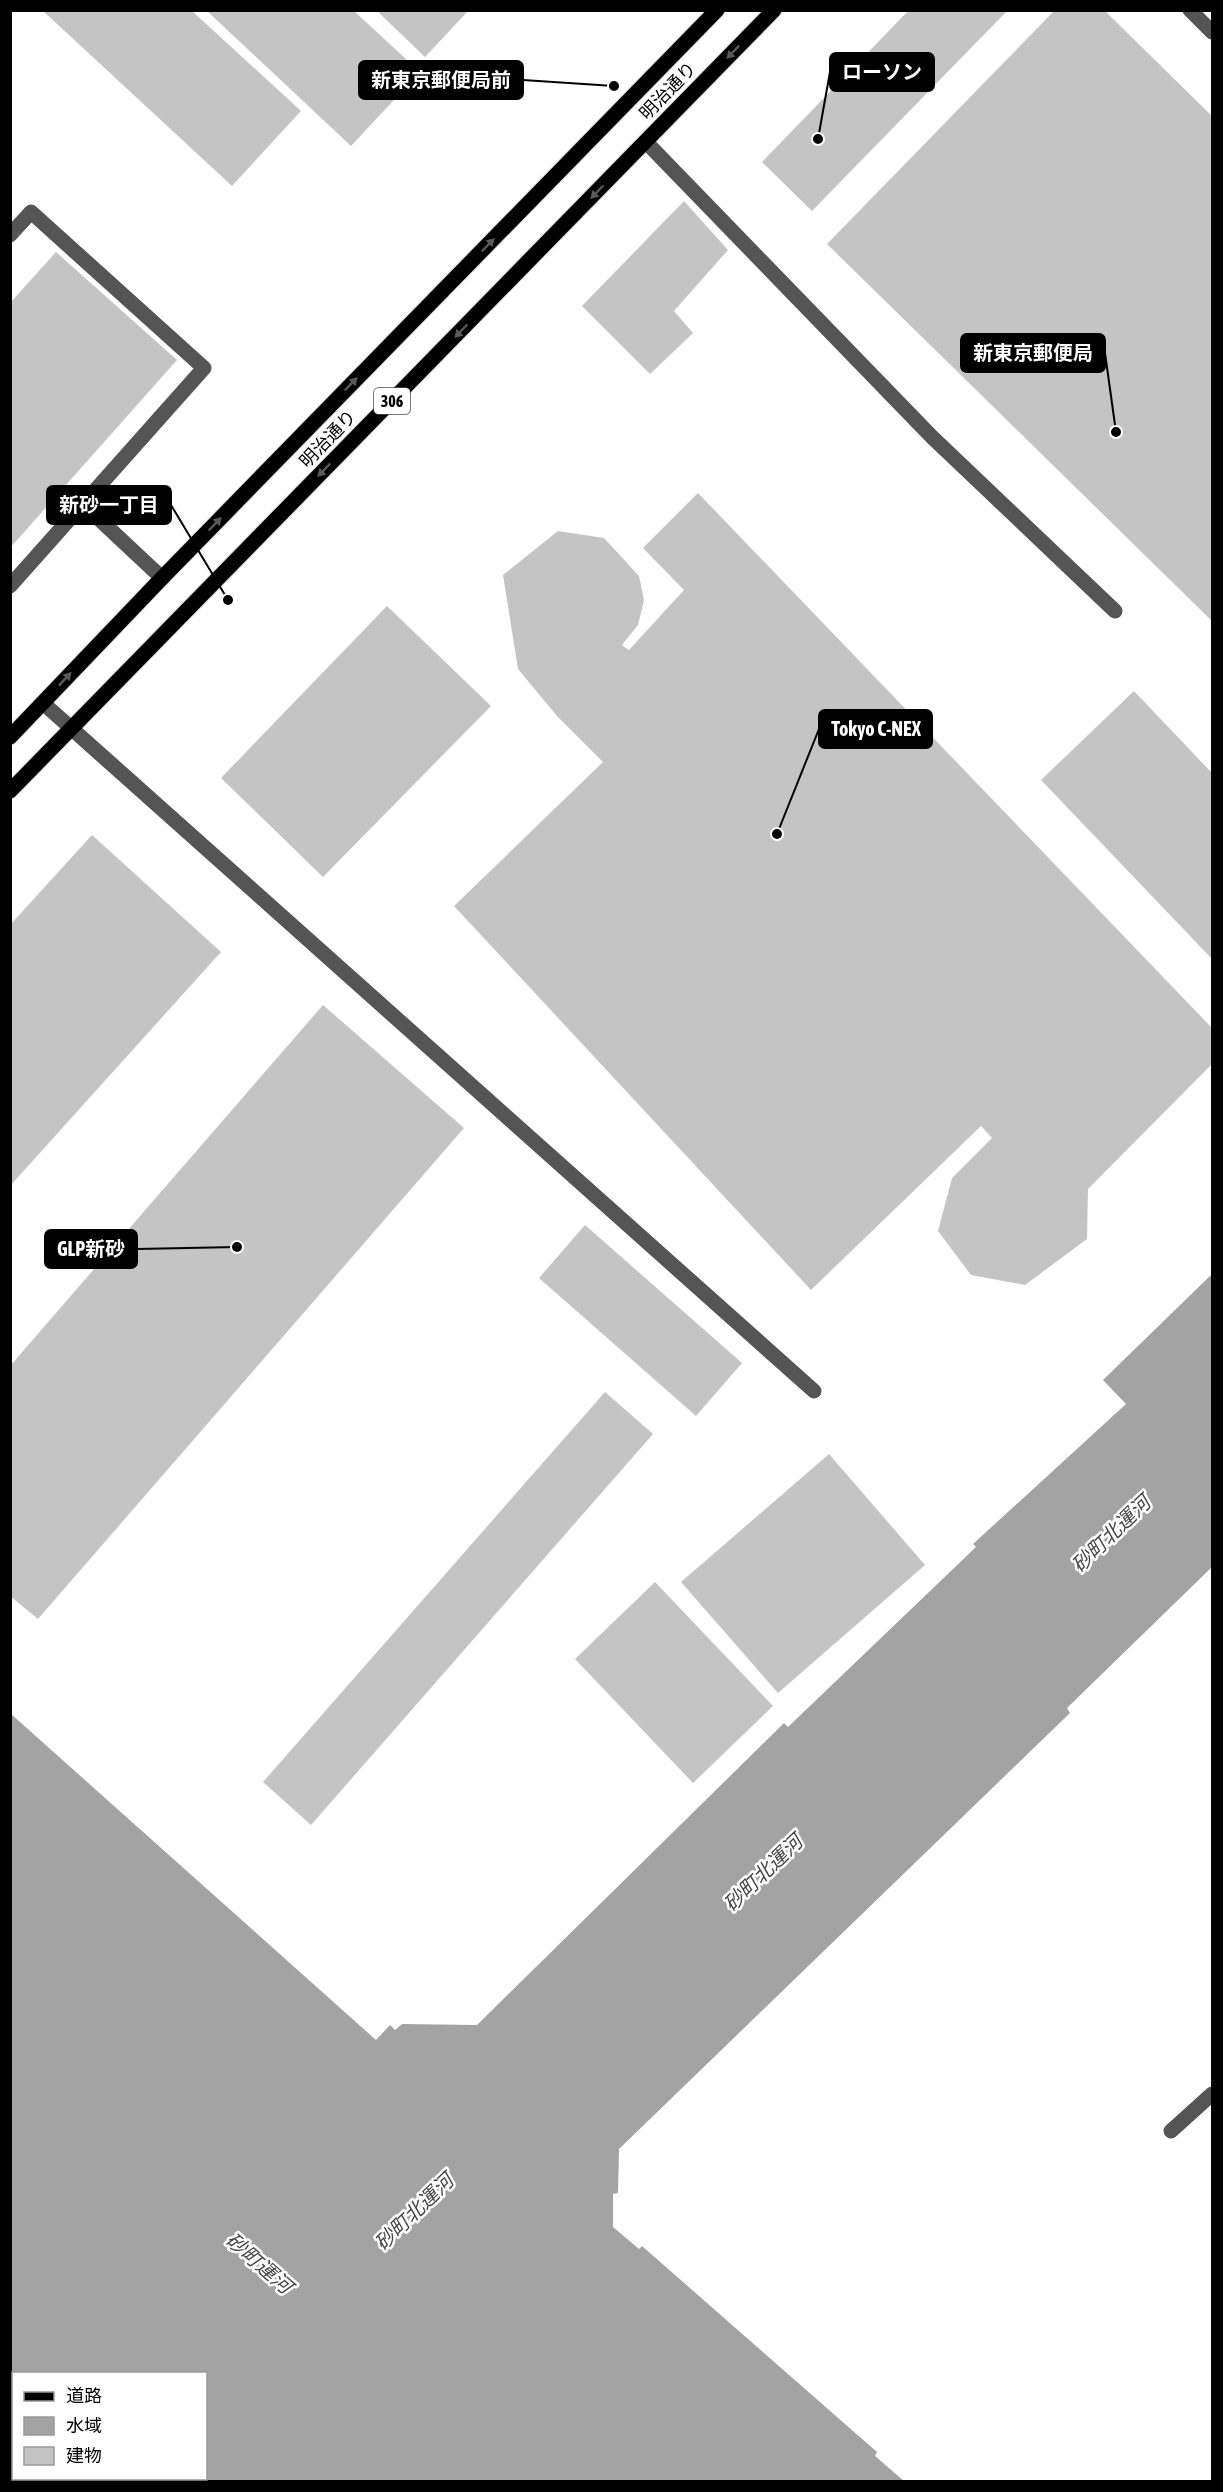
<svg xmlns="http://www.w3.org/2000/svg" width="1223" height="2492" font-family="'Asap Condensed','Noto Sans JP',sans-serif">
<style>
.water{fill:#a3a3a3;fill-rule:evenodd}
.building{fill:#c4c4c4}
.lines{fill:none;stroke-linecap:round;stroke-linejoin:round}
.major-casing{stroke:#dbdbdb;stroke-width:17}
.minor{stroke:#555;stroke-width:15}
.major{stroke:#000;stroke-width:15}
.oneway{fill:#595959}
.labels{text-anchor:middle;stroke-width:5;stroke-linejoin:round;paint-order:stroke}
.shield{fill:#fff;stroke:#4c4c4c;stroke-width:1.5}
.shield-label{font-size:16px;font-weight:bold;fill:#000}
.street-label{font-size:18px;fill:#000;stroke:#fff}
.water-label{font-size:20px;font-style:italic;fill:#444;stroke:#fff}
.leader{fill:none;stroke:#000;stroke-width:2}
.callout-dot{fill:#000;stroke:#fff;stroke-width:2}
.callout{fill:#000;stroke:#000;stroke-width:2}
.callout-label{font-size:20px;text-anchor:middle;font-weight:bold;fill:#fff}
</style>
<rect width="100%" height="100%" fill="#fff"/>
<path class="water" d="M1212,1274V1567L1067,1708L1070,1713L619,2149L618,2193L613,2194V2227L639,2249L642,2246L877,2452L875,2456L904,2481H11V1714L376,2040L390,2025L395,2030L402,2024L477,2025L784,1723L788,1727L976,1547L973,1544L1126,1404L1103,1380ZM14,2374H206V2478H14Z"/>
<path class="building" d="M42,10H191L301,111L232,186Z
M206,10H353L420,72L351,146Z
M376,10H469L425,57Z
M909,10H1008L812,211L762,162Z
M1055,10H1104L1212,116V621L827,244Z
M684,201L728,250L674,311L693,333L650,374L582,306Z
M56,252L177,360L10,548V303Z
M698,493L1212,1028V1064L1088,1189L1087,1239L1025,1285L971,1275L938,1231L952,1178L992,1138L981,1126L811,1290L454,906L603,762L557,716L518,669L503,575L558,531L604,538L639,576L644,600L638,625L622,645L629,650L684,590L643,548Z
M387,606L491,706L323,877L221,778Z
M1134,691L1212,773V959L1041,780Z
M92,835L221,952L10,1186V925Z
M323,1005L464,1128L38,1619L10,1596V1366Z
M585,1225L742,1363L696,1416L539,1278Z
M605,1392L653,1434L311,1825L263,1782Z
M829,1454L925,1565L778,1693L681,1582Z
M655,1582L773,1706L693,1783L575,1659Z"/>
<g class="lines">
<defs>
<path id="major" d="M10,737L162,578L717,10
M10,791L774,10"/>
</defs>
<use href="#major" class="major-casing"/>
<path class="minor" d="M1190,10L1212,32
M646,142L932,437L1115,611
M10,235L31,212L204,368L10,586
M83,504L162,578
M43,703L814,1391
M1171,2131L1212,2094"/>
<use href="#major" class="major"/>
</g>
<defs><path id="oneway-solid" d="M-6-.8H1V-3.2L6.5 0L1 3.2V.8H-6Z" transform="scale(1.5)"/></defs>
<g class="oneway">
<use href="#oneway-solid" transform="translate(733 52) rotate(134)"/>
<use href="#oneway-solid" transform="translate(597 192) rotate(134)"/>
<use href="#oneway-solid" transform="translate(488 245) rotate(-46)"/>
<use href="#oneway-solid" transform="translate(461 331) rotate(134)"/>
<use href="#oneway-solid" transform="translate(351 384) rotate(-46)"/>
<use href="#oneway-solid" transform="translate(324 470) rotate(134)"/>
<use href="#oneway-solid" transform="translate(215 524) rotate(-46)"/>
<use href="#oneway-solid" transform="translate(65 679) rotate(-47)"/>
</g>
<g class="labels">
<rect class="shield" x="374" y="388" width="36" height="26" rx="4.5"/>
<g class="shield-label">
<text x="392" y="407">306</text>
</g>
<g class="street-label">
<text transform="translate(668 91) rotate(-46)" y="6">明治通り</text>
<text transform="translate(328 439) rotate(-46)" y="6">明治通り</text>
</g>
<g class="water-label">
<text transform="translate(1111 1534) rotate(-44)" y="7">砂町北運河</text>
<text transform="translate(763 1873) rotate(-44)" y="7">砂町北運河</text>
<text transform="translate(414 2212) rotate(-44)" y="7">砂町北運河</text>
<text transform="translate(259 2263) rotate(41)" y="7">砂町運河</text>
</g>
</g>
<path class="leader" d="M818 139L830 72M614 86L523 80M1116 432L1105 353M228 600L171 505M777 834L819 729M237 1247L137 1249"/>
<g class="callout-dot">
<circle cx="818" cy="139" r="6"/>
<circle cx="614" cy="86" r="6"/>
<circle cx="1116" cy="432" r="6"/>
<circle cx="228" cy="600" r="6"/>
<circle cx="777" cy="834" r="6"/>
<circle cx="237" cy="1247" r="6"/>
</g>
<g class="callout">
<rect x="830" y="53" width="104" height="38" rx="6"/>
<rect x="359" y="61" width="164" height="38" rx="6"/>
<rect x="961" y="334" width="144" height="38" rx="6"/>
<rect x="47" y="486" width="124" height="38" rx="6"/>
<rect x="819" y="710" width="113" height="38" rx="6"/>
<rect x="45" y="1230" width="92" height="38" rx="6"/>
</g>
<g class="callout-label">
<text x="882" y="79">ローソン</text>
<text x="441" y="87">新東京郵便局前</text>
<text x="1033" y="360">新東京郵便局</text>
<text x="109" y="512">新砂一丁目</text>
<text x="876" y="736">Tokyo C-NEX</text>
<text x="91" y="1256">GLP新砂</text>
</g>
<rect width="1223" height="2492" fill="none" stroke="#000000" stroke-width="24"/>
<rect x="12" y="2372" width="195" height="108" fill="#ffffff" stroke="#999999" stroke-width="1.5"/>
<rect x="24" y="2392" width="30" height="9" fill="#000000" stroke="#999999" stroke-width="1.5"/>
<text x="66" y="2402" font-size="18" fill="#000000">道路</text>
<rect x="24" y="2417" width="30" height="18" fill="#a3a3a3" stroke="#999999" stroke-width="1.5"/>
<text x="66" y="2432" font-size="18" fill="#000000">水域</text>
<rect x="24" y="2447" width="30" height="18" fill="#c4c4c4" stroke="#999999" stroke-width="1.5"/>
<text x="66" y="2462" font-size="18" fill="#000000">建物</text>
</svg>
